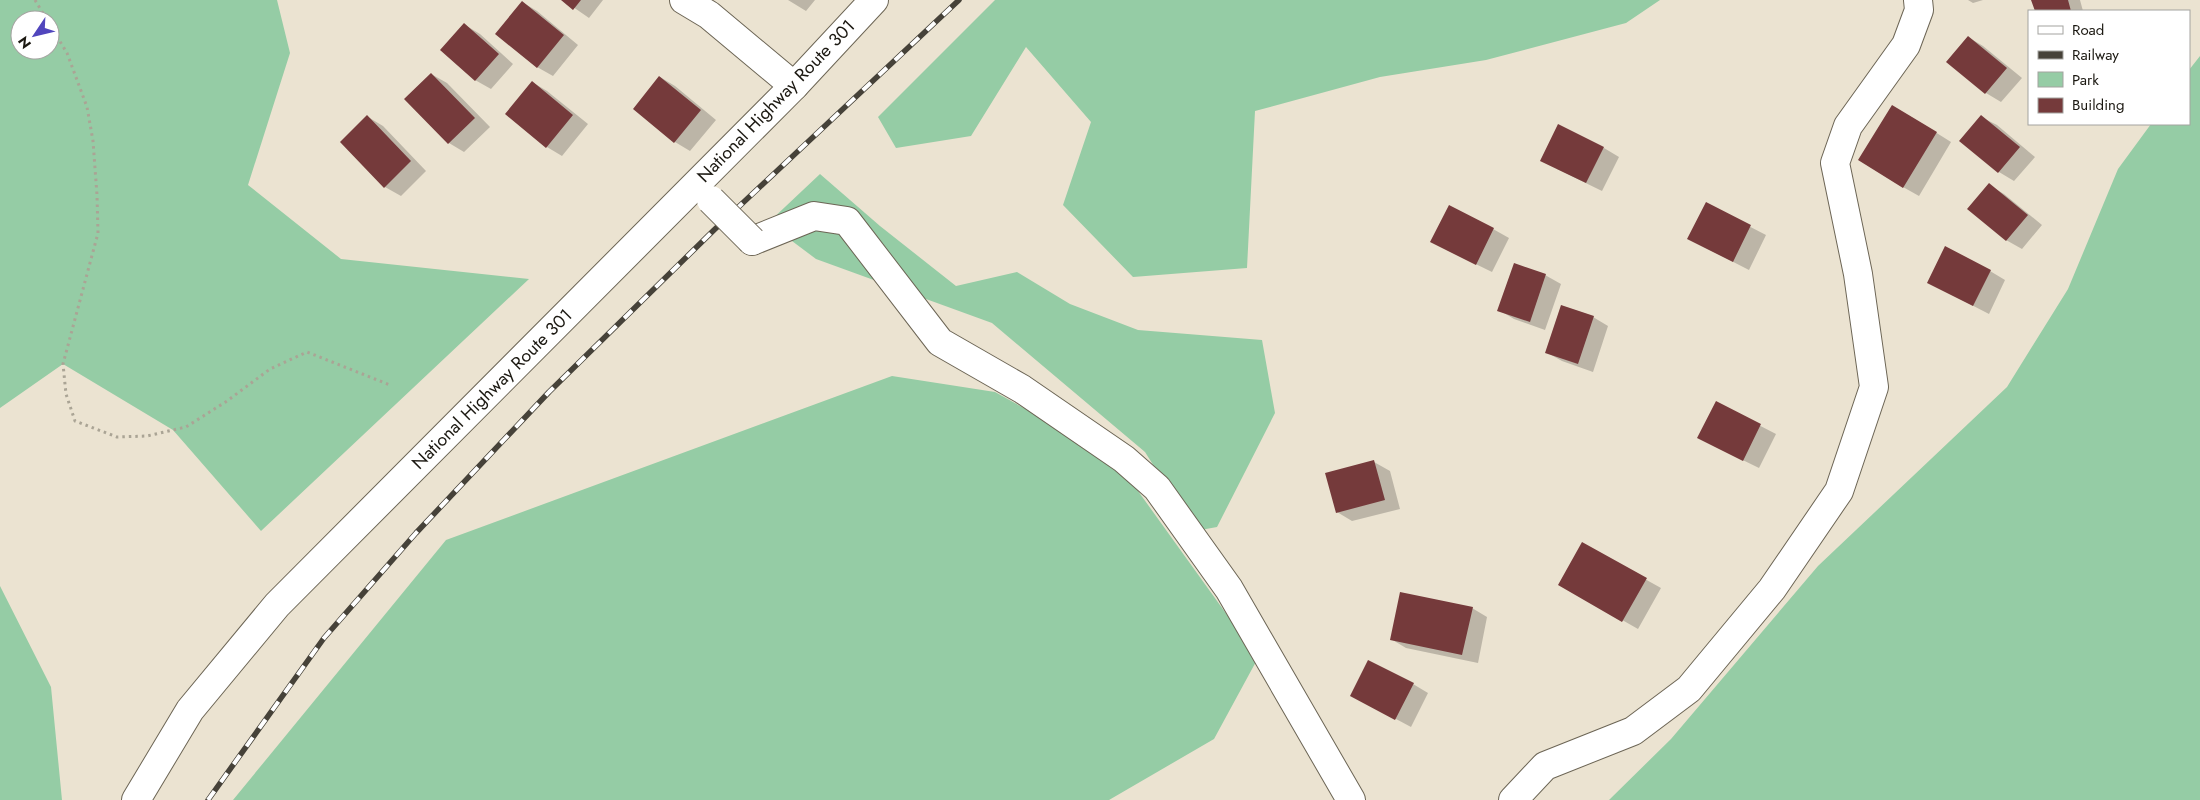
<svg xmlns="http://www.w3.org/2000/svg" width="2200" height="800" font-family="Jost,sans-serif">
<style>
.green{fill:#95cca5;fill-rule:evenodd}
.shadow{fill:#0003}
.building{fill:#753a3b}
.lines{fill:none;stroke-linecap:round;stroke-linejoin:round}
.street-casing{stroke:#6c6555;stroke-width:30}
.highway-casing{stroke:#6c6555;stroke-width:30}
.path{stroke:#aaa495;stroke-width:3;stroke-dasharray:2.5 4;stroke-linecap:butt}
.street{stroke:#fff;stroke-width:28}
.highway{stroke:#fff;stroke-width:28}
.rail-casing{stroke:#464239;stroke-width:5.5}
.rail{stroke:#fff;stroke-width:4;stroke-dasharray:11;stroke-linecap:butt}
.street-bridge-casing{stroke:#6c6555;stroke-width:30;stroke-linecap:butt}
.street-bridge{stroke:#fff;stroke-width:28}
.labels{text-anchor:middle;stroke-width:5;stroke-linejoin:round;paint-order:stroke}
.street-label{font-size:18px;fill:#1b1811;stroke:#fff}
</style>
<rect width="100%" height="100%" fill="#ebe3d1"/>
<path class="green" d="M0,0H277L290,53L248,185L341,259L529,279L261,531L173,430L63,364L0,408ZM20,20H50V50H20Z
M995,0H1660L1626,23L1486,60L1380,77L1255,111L1247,268L1133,277L1063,205L1091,122L1026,47L971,136L896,148L878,117Z
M2200,56V800H1609L1671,739L1818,566L2007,387L2068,289L2118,169L2151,124H2189V70Z
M820,174L880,226L956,286L1017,272L1070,304L1138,330L1262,340L1275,413L1217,527L1195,531L1145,452L992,323L816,259L768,223Z
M892,376L995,392L1115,459L1258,658L1214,739L1109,800H233L446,540Z
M0,586L51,687L62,800H0Z"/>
<path class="shadow" d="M563,0H603L589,18Z
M788,0H815L806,11Z
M1968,0H1983L1973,3Z
M2033,0H2080L2083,11H2036Z
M522,2L537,11L578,45L553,76L537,67Z
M465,25L480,34L513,64L491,89L475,80Z
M1968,37L1983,46L2022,78L2001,102L1986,93L1948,62Z
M431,74L447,83L490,127L464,152L449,143L405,99Z
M660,77L675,86L716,120L690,151L675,142L634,109Z
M532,82L547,91L588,124L562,156L547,147L506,114Z
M1908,115L1951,142L1919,196L1903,187Z
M368,117L383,126L426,171L401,196L385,187Z
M1981,117L1997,125L2035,157L2014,181L1999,172L1961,141Z
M1604,148L1619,157L1602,191L1557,169Z
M1989,185L2004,194L2042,225L2022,249L2006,240Z
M1706,204L1766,235L1749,270L1704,247Z
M1493,229L1509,238L1492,272L1447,250Z
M1990,271L2005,280L1989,314L1929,283Z
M1545,275L1561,284L1545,330L1514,319L1499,310Z
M1593,317L1608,326L1593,372L1562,361L1546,352Z
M1716,403L1776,434L1759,468L1714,446Z
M1374,462L1390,471L1400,509L1352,521L1337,512Z
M1582,544L1661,588L1638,629L1559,584Z
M1472,608L1487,617L1478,663L1406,648L1391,639Z
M1413,684L1428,693L1411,727L1366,703Z"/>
<path class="building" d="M561,0H581L573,10Z
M2031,0H2068L2071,11H2035Z
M522,1L564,35L537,68L495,34Z
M464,23L499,54L475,81L440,50Z
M1968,36L2007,68L1985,94L1946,62Z
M431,73L475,118L448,144L404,99Z
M659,76L701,110L674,143L633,109Z
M532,81L573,115L546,148L505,114Z
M1892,105L1937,132L1903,188L1858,160Z
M367,115L411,161L384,188L340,142Z
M1981,115L2020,147L1998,173L1959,141Z
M1558,124L1604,147L1586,183L1540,161Z
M1989,183L2028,215L2006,241L1967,209Z
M1706,202L1751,225L1733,262L1687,239Z
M1449,205L1494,228L1476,265L1430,242Z
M1945,246L1991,270L1973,306L1927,283Z
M1514,263L1546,274L1530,322L1497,311Z
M1561,305L1594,316L1578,364L1545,353Z
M1716,401L1761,424L1743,461L1697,438Z
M1374,460L1385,500L1336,513L1325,473Z
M1582,542L1647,578L1622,622L1558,585Z
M1400,592L1473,607L1462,655L1390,640Z
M1368,660L1414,683L1395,720L1350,696Z"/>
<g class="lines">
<defs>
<path id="street" d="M684,0L709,15L794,86
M752,241L814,216L847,221L940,342L1022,389L1124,459L1157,488L1229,589L1351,800
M1513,800L1545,766L1633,731L1689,689L1772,589L1839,491L1874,387L1858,274L1835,163L1848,126L1906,45L1919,10L1918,0"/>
<path id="highway" d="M136,800L190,710L277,605L794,86L874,0"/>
</defs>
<use href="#street" class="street-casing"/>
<use href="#highway" class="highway-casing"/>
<path class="path" d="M35,0L47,20
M50,25L67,53L87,107L93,141L97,195L98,233L63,364L66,394L75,421L117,437L147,436L186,427L227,401L270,369L307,352L390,385"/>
<use href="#street" class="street"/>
<use href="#highway" class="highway"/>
<defs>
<path id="rail" d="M208,800L324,638L416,533L549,392L714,230L959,0"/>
</defs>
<use href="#rail" class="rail-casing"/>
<use href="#rail" class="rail"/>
<defs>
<path id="street-bridge" d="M711,200L752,241"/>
</defs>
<use href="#street-bridge" class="street-bridge-casing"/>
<use href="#street-bridge" class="street-bridge"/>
</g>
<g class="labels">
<g class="street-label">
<text transform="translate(776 101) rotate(-46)" y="6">National Highway Route 301</text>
<text transform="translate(492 389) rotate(-45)" y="6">National Highway Route 301</text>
</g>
</g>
<rect x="2028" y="10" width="162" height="115" fill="#ffffff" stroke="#a4a3a0"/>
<rect x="2038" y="26" width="25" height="8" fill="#ffffff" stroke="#a4a3a0"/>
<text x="2072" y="35" font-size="15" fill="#1b1811">Road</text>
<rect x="2038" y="51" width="25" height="8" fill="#464239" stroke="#a4a3a0"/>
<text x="2072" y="60" font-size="15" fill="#1b1811">Railway</text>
<rect x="2038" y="72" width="25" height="15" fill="#95cca5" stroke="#a4a3a0"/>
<text x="2072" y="85" font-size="15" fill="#1b1811">Park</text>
<rect x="2038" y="98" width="25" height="15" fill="#753a3b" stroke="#a4a3a0"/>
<text x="2072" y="110" font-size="15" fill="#1b1811">Building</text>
<g transform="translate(35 35) rotate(235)"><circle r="24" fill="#ffffff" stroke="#a4a3a0"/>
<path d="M0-4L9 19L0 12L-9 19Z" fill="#5146bd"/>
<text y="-8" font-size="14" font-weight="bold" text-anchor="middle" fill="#1b1811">N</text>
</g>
</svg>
